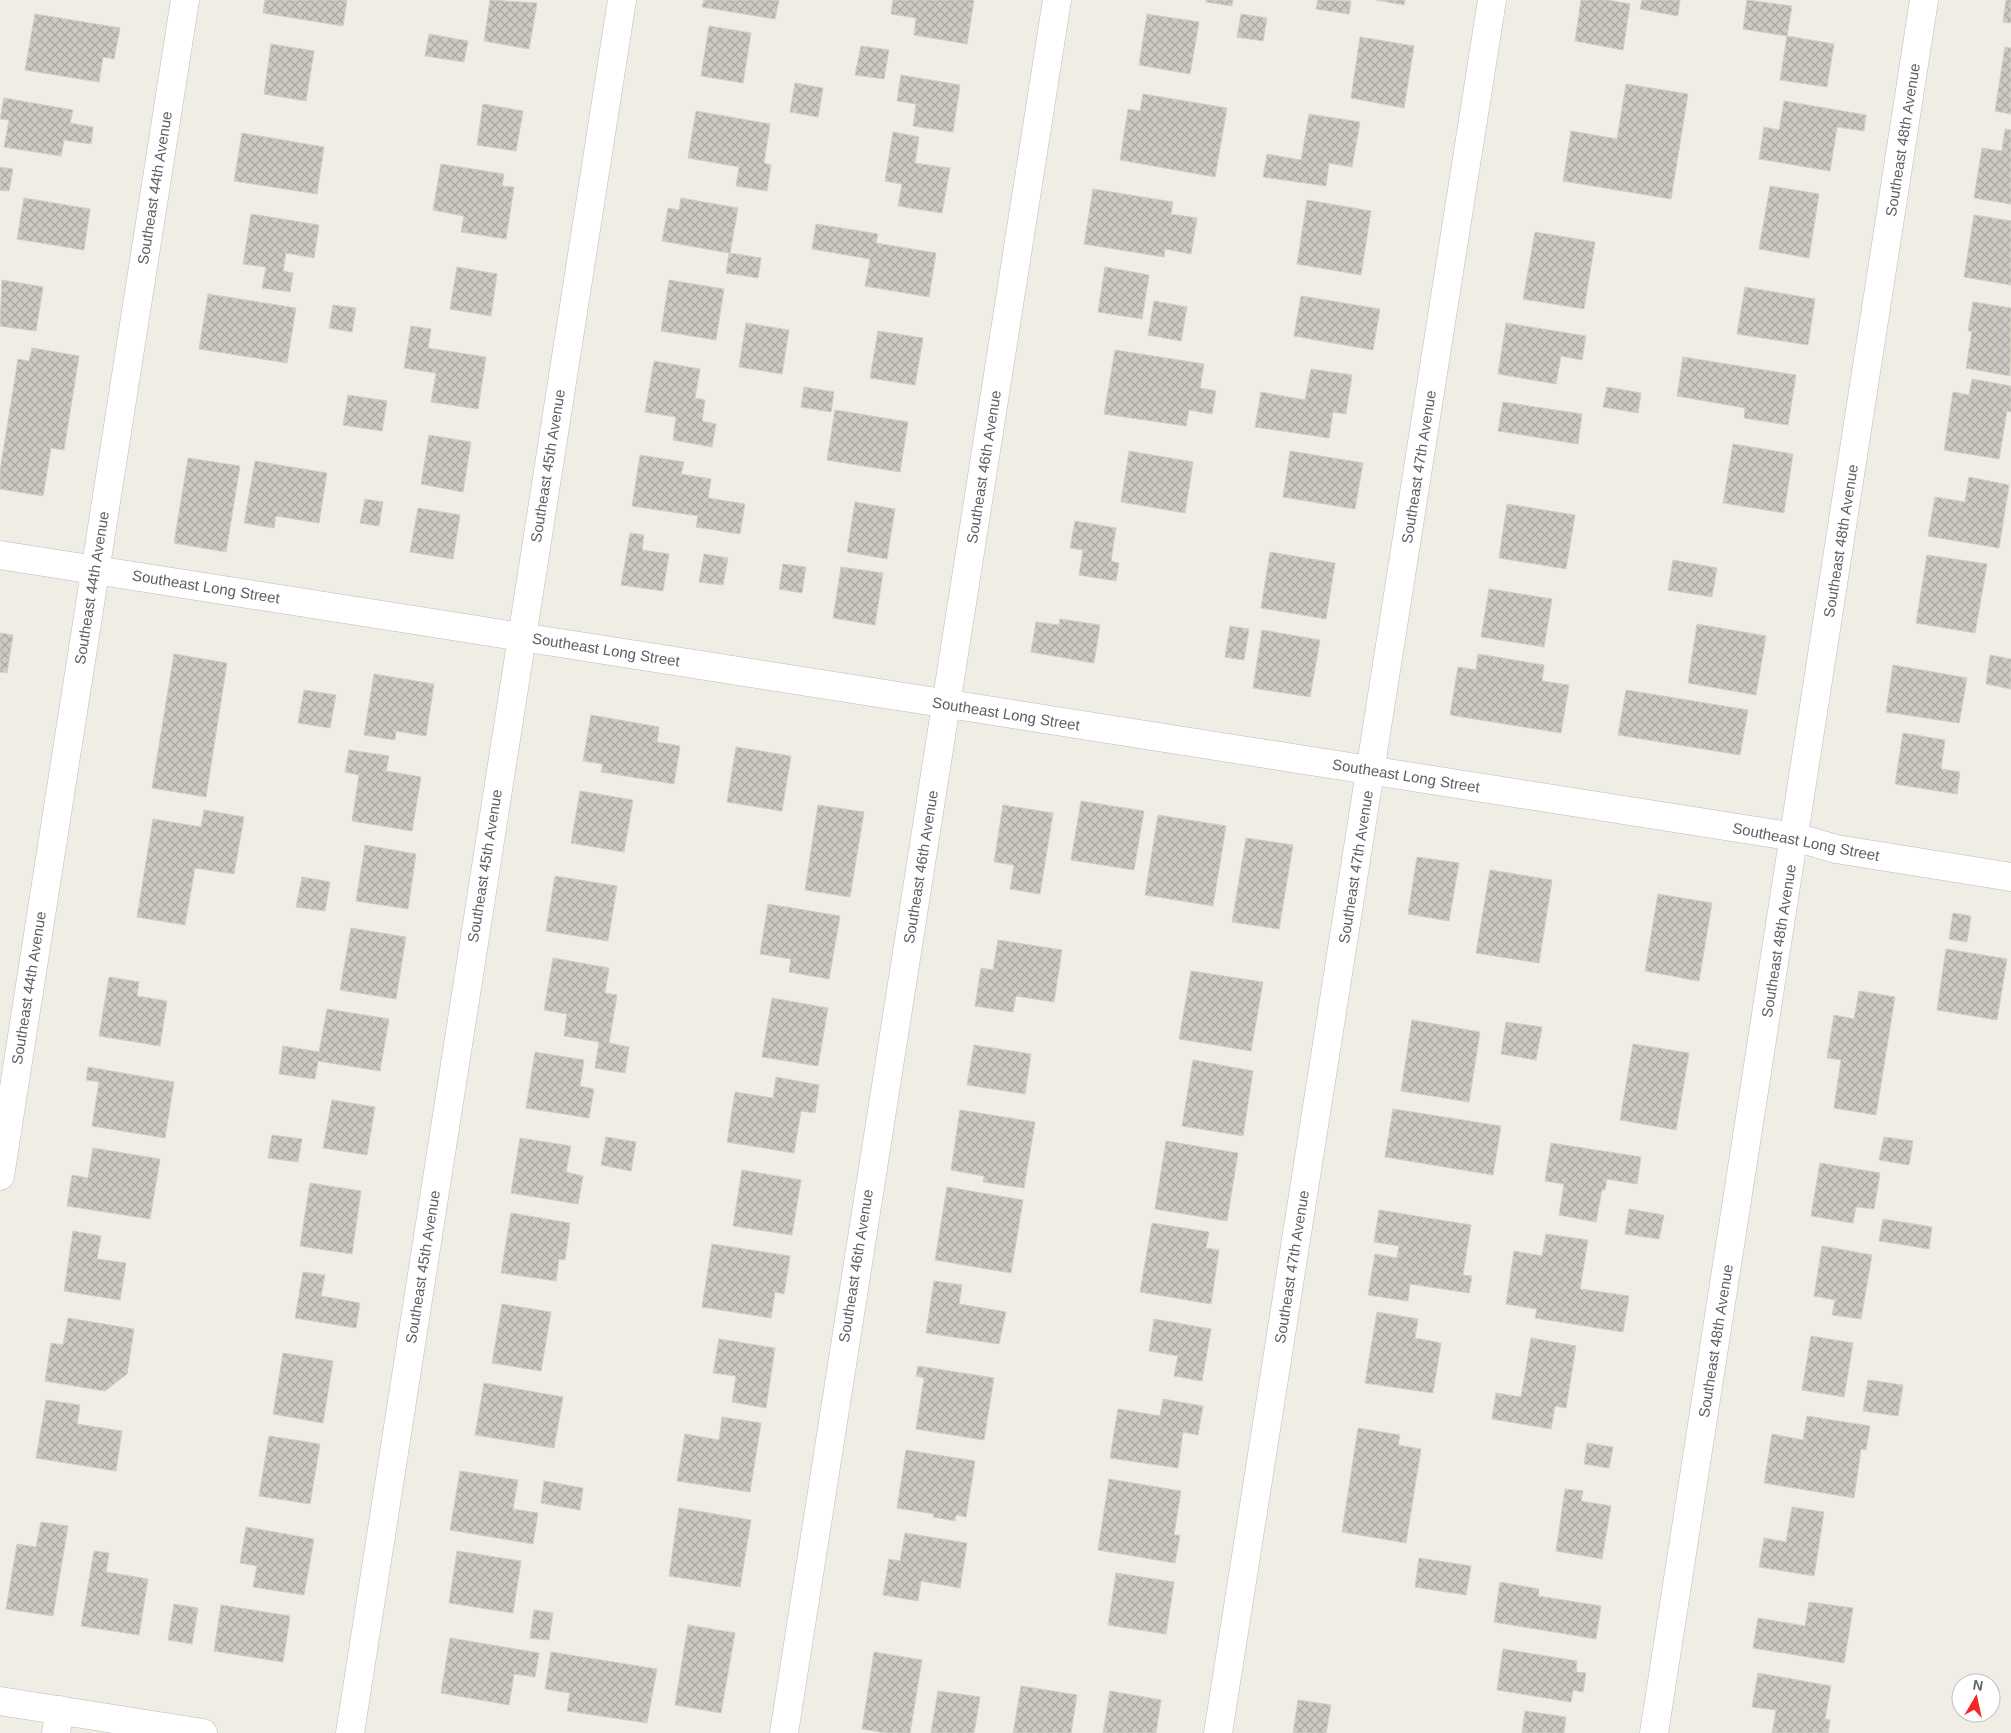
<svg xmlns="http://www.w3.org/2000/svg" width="2011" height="1733" font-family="Arial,sans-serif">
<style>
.building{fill:url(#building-cross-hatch);stroke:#d5cec2}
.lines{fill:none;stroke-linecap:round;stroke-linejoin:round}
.minor-casing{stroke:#b7bbbf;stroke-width:29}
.minor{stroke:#fff;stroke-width:28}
.labels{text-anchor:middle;stroke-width:4;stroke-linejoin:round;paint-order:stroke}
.street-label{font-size:15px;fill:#5c6166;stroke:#fff}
</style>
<defs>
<pattern id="building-cross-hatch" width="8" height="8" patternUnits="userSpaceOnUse" patternTransform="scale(1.25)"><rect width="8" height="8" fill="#cdc9c3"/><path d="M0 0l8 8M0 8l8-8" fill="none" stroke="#aaa7a2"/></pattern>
</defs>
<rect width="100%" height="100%" fill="#f0ede4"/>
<path class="building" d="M265,0H347L343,26L263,13Z
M490,0L537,3L529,49L484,41Z
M704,0H779L775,19L702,7Z
M893,0H974L967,44L914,35L916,18L891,14Z
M1206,0H1233L1232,6L1206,2Z
M1318,0L1351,1L1349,14L1316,9Z
M1376,0H1405L1404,5Z
M1581,0H1607L1630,4L1623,50L1575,41Z
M1642,0H1680L1678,16L1640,9Z
M1747,0L1792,6L1787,36L1743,29Z
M2006,0H2011V23L2003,22Z
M35,14L120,28L114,59L103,57L99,82L25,70Z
M1147,14L1199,22L1190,74L1139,65Z
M1241,14L1267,18L1263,41L1237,37Z
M709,26L751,33L743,83L701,76Z
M429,34L468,41L464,62L425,56Z
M1787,36L1834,44L1827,87L1780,80Z
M1360,37L1414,46L1404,108L1351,98Z
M271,44L314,51L306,101L264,94Z
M861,46L889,50L884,79L855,75Z
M2005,47L2011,48V114L1995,111Z
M901,75L960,85L953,132L913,126L916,104L897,101Z
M795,83L823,88L818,117L790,112Z
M1626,84L1688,94L1671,199L1563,181L1571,131L1617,139Z
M1143,94L1227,108L1215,177L1120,160L1128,109L1140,111Z
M4,98L73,110L70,123L93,127L91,144L64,140L61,156L4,147L9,120L0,119Z
M1784,101L1866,115L1864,131L1837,127L1830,171L1759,159L1764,127L1779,130Z
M483,104L523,111L516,151L477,145Z
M696,111L770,124L764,163L771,165L767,191L736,186L739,167L688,158Z
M1309,114L1360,122L1352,167L1329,163L1326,186L1263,177L1267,154L1301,160Z
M2005,129L2011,130V204L1974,198L1982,148L2002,151Z
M893,132L919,137L915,163L950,168L942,213L898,206L902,184L885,181Z
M242,133L324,147L317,194L234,181Z
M441,164L504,174L502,186L514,187L506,239L461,232L464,216L433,210Z
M0,167L13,169L9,191L0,190Z
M1770,186L1819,194L1809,258L1759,249Z
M1093,189L1173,202L1171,214L1197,218L1191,254L1165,249L1164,257L1084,244Z
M24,198L90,209L84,250L17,239Z
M681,198L738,208L730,253L761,258L758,278L726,273L729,253L662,241L668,208L679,210Z
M1307,200L1371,211L1361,275L1297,264Z
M251,214L319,225L314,258L286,253L283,271L293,273L290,292L262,288L266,267L243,264Z
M1974,215L2011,221V285L1964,277Z
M816,224L878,234L876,243L936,253L929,297L865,286L870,259L812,249Z
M1535,232L1595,242L1584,309L1523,299Z
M457,267L497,274L491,316L450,309Z
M1105,267L1149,275L1142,319L1098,312Z
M2,280L43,287L36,331L0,326Z
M669,280L724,289L716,340L661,331Z
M1745,287L1815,299L1808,345L1737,334Z
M208,294L296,308L287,363L199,349Z
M1301,296L1380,309L1373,350L1294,336Z
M1154,301L1187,307L1181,341L1148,335Z
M1973,302L2011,308L2010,376L1966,368L1972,331H1968Z
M333,305L356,308L352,332L329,328Z
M746,323L789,330L782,374L739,367Z
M1506,323L1586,336L1582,360L1561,356L1556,384L1498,374Z
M411,326L431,329L428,348L486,357L478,409L431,402L436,373L404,368Z
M878,331L923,338L915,385L870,378Z
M32,348L79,356L64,450L51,448L43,496L0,489V471L18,359L29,361Z
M1115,350L1204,364L1200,388L1216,391L1212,414L1189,410L1186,426L1104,414Z
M1683,357L1796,375L1788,425L1744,418L1745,408L1677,396Z
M654,361L700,369L695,398L705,400L702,421L716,424L712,447L673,440L676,417L645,412Z
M1311,369L1352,375L1346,414L1333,412L1329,438L1255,427L1261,392L1305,400Z
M1972,379L2011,386V412L2007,411L1999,459L1944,450L1953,392L1969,395Z
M804,387L834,392L831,412L801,407Z
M1607,387L1641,393L1638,413L1603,407Z
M348,395L387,401L382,431L343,425Z
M1503,402L1582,414L1578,444L1498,431Z
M835,410L908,422L900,472L827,460Z
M429,435L471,442L463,492L421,484Z
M1733,444L1793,454L1784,513L1723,503Z
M1129,451L1193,462L1185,513L1121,502Z
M1290,451L1363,463L1355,509L1283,497Z
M640,455L684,462L681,474L711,479L708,498L745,504L740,534L696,527L698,516L632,506Z
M188,458L240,466L226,552L174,543Z
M255,461L327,473L319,523L276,516L274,528L244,523Z
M1969,477L2009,485L1999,548L1928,536L1935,497L1965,502Z
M365,499L383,502L379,526L360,523Z
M855,502L895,509L887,559L847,552Z
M1507,504L1575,515L1566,569L1499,558Z
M418,508L460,515L453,559L410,552Z
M1075,521L1116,528L1111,561L1119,563L1116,581L1079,575L1083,550L1070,548Z
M630,533L644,535L642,550L669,554L663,591L621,585Z
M1270,552L1335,563L1326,619L1261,608Z
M704,554L728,558L723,585L699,582Z
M1927,555L1987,564L1975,633L1916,623Z
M1673,560L1717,568L1712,597L1668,590Z
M783,564L806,567L802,593L779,589Z
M841,567L883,573L875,625L833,618Z
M1489,589L1552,599L1544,647L1481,637Z
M1060,619L1100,625L1094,663L1031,652L1036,622L1059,625Z
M1697,624L1766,636L1756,695L1688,683Z
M1230,626L1249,629L1244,660L1225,657Z
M1262,630L1320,640L1310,697L1253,688Z
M0,633L13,635L7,673L0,672Z
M174,654L227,663L206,797L152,788Z
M1478,654L1544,665L1542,681L1569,685L1561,733L1450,715L1458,667L1476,670Z
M1990,655L2011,659V689L1986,684Z
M1893,665L1967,678L1959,723L1886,712Z
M374,674L434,684L426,736L396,731L395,740L364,735Z
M304,690L336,695L330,728L298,723Z
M1626,690L1748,710L1740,755L1618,735Z
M591,715L659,727L657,742L680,746L674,784L601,772L603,764L583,761Z
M1903,733L1945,740L1941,769L1960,772L1957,794L1895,784Z
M736,747L791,756L782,811L727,802Z
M349,750L389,756L386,771L421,777L412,831L352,821L359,775L345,772Z
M580,791L633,800L624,852L571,843Z
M1081,801L1144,811L1134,870L1071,860Z
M818,805L864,812L850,897L805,890Z
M1003,805L1053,813L1040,894L1010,889L1014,865L994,862Z
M204,810L244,817L234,874L195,868L185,925L137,917L153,819L201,827Z
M1158,815L1226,826L1213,906L1145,895Z
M1246,838L1293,845L1279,929L1232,922Z
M365,845L416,854L408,909L356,901Z
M1417,857L1459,863L1449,921L1408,914Z
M1490,870L1552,880L1539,963L1476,953Z
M555,876L617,886L608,941L546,931Z
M302,877L330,882L325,911L296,907Z
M1658,894L1712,903L1699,981L1645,971Z
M768,904L840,916L829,979L789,972L791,959L760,954Z
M1953,913L1971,916L1967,942L1949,939Z
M351,928L406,937L396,999L340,990Z
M998,940L1062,950L1054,1002L1016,996L1013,1012L975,1006L981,968L993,970Z
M1946,949L2007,959L1997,1020L1937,1010Z
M553,958L609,968L605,993L617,995L609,1043L629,1047L625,1073L595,1068L599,1042L564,1036L567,1014L544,1010Z
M1191,971L1263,982L1251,1051L1179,1039Z
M109,977L139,982L137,996L167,1001L160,1046L99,1036Z
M1859,991L1895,997L1876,1115L1834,1108L1841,1060L1827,1058L1834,1015L1854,1019Z
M772,998L828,1008L818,1066L762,1057Z
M327,1009L389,1019L380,1071L318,1061L315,1079L279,1074L283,1046L319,1052Z
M1412,1020L1480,1032L1469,1102L1401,1091Z
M1506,1022L1542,1027L1536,1060L1501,1054Z
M1633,1044L1689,1053L1676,1130L1620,1120Z
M974,1045L1031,1054L1025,1094L967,1085Z
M535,1052L584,1060L580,1086L594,1089L589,1118L526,1108Z
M1193,1060L1253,1071L1243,1136L1182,1126Z
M88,1067L174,1082L165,1138L92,1126L99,1082L86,1080Z
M776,1077L819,1085L815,1113L801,1111L794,1153L727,1142L735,1092L773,1098Z
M332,1100L375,1107L367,1155L323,1148Z
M1393,1109L1501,1126L1493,1175L1385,1157Z
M960,1110L1035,1122L1024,1188L983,1182L984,1176L951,1170Z
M272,1135L302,1139L298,1162L268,1158Z
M606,1137L636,1142L631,1171L601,1165Z
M1884,1137L1913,1141L1909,1165L1879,1160Z
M520,1138L571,1146L566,1172L583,1176L578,1204L511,1193Z
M1166,1141L1238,1153L1227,1221L1155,1209Z
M1551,1143L1641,1157L1637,1184L1607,1179L1605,1190H1602L1596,1222L1559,1215L1564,1184L1545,1181Z
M93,1148L160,1159L150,1219L67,1206L72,1175L88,1178Z
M1820,1163L1880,1173L1874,1209L1856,1207L1853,1223L1811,1216Z
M742,1170L801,1180L792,1235L733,1226Z
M310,1183L361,1191L352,1254L300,1246Z
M947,1187L1023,1200L1011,1273L935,1260Z
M1629,1209L1664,1215L1659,1239L1625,1234Z
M1379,1210L1471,1225L1463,1275L1472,1276L1469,1293L1410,1284L1408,1301L1368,1295L1375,1254L1397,1258L1399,1246L1374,1242Z
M511,1213L570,1223L565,1260L559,1259L556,1281L501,1273Z
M1883,1219L1932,1227L1929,1249L1879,1241Z
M1152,1223L1209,1232L1206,1248L1219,1250L1211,1304L1140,1292Z
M73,1231L101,1236L97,1259L126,1263L120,1300L64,1291Z
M1546,1234L1588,1240L1580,1289L1629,1296L1623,1332L1535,1318L1537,1309L1506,1304L1514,1251L1542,1256Z
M712,1244L790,1256L784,1294L775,1292L771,1318L702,1307Z
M1822,1246L1872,1255L1861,1319L1832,1315L1835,1300L1814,1296Z
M303,1272L325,1275L321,1296L360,1303L356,1328L295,1318Z
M934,1281L962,1285L959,1304L1006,1312L999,1344L926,1333Z
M502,1304L551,1312L541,1371L492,1363Z
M1377,1312L1418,1319L1415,1338L1441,1343L1433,1393L1365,1383Z
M68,1318L134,1329L127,1374L105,1391L45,1381L51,1343L63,1345Z
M1154,1319L1211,1329L1202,1381L1174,1376L1178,1356L1149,1351Z
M1811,1336L1853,1343L1844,1397L1802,1390Z
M1531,1338L1576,1346L1566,1408L1555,1406L1551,1429L1492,1419L1496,1393L1521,1397Z
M719,1339L775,1348L766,1408L732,1402L736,1376L713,1373Z
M283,1353L333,1361L323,1423L273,1414Z
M918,1366L994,1378L984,1440L916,1429L924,1378L916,1376Z
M1868,1380L1903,1385L1898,1416L1863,1411Z
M484,1383L563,1397L554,1448L475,1435Z
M1163,1399L1203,1406L1198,1435L1183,1432L1178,1468L1110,1458L1118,1409L1160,1416Z
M46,1400L80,1405L77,1424L122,1431L116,1471L36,1458Z
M1807,1416L1870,1426L1866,1450L1861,1449L1854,1498L1764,1483L1772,1434L1803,1440Z
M722,1417L761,1423L750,1492L677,1481L685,1434L719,1440Z
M1358,1428L1400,1435L1398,1445L1421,1449L1406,1543L1342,1532Z
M269,1436L320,1444L310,1504L259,1496Z
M1587,1443L1613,1447L1609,1468L1584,1464Z
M906,1450L975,1461L966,1517L956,1515L955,1521L933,1517L934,1514L897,1508Z
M460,1471L518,1480L513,1509L538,1513L533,1544L450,1530Z
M1109,1479L1181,1491L1174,1535H1180L1175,1563L1098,1550Z
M544,1481L583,1488L580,1510L541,1503Z
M1565,1489L1583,1491L1581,1501L1611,1506L1602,1559L1556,1551Z
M1792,1507L1824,1512L1814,1576L1759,1567L1764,1538L1786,1542Z
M679,1508L751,1520L740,1587L669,1576Z
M41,1522L68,1526L53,1616L6,1609L17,1544L36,1547Z
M246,1527L314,1539L304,1595L253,1587L257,1566L240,1563Z
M905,1533L967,1543L960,1588L921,1581L918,1601L883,1595L889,1559L900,1561Z
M94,1551L109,1553L106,1572L148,1579L139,1635L81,1626Z
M457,1551L521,1561L513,1613L449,1603Z
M1419,1558L1471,1566L1466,1595L1415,1587Z
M1116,1573L1174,1582L1166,1634L1108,1625Z
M1500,1582L1539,1589L1538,1596L1601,1606L1596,1639L1494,1622Z
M1809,1602L1853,1608L1844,1663L1753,1648L1758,1618L1805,1626Z
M174,1604L198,1608L192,1644L168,1640Z
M221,1605L290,1616L283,1662L214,1651Z
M534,1610L553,1613L549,1640L530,1638Z
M688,1625L735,1633L721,1713L675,1705Z
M450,1638L539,1653L535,1677L514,1674L509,1705L441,1693Z
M1503,1649L1577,1661L1576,1672L1586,1673L1583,1692L1573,1690L1571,1702L1497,1690Z
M551,1652L657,1669L647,1723L567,1711L570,1693L545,1689Z
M874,1652L922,1660L910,1733H886L862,1729Z
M1758,1673L1831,1686L1825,1719L1830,1720L1828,1733H1772L1776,1710L1752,1707Z
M1021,1686L1077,1695L1071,1733H1013Z
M938,1691L980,1697L974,1733H931Z
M1110,1691L1161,1700L1156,1733H1103Z
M1298,1700L1331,1705L1326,1733H1293Z
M1525,1711L1566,1717L1564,1733H1522Z"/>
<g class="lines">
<defs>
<path id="minor" d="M0,555L1795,837L1836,849L2011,877
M0,1176L185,0
M0,1701L203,1733
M56,1733L60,1710
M350,1733L622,0
M784,1733L1057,0
M1218,1733L1492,0
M1654,1733L1924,0"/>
</defs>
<use href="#minor" class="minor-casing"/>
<use href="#minor" class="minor"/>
</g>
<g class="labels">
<g class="street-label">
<text transform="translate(1903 140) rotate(-81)" y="5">Southeast 48th Avenue</text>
<text transform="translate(155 188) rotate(-81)" y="5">Southeast 44th Avenue</text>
<text transform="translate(548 466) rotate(-81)" y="5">Southeast 45th Avenue</text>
<text transform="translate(984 467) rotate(-81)" y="5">Southeast 46th Avenue</text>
<text transform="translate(1419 467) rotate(-81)" y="5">Southeast 47th Avenue</text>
<text transform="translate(1841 541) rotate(-81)" y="5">Southeast 48th Avenue</text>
<text transform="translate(206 587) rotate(9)" y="5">Southeast Long Street</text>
<text transform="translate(92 588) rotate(-81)" y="5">Southeast 44th Avenue</text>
<text transform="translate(606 650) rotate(9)" y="5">Southeast Long Street</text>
<text transform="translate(1006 714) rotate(9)" y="5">Southeast Long Street</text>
<text transform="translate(1406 776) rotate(9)" y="5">Southeast Long Street</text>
<text transform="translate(1806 842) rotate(11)" y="5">Southeast Long Street</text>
<text transform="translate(485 866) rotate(-81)" y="5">Southeast 45th Avenue</text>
<text transform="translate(921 867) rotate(-81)" y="5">Southeast 46th Avenue</text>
<text transform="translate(1356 867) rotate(-81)" y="5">Southeast 47th Avenue</text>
<text transform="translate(1779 941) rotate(-81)" y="5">Southeast 48th Avenue</text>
<text transform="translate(29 988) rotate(-81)" y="5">Southeast 44th Avenue</text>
<text transform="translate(856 1266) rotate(-81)" y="5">Southeast 46th Avenue</text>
<text transform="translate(423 1267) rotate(-81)" y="5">Southeast 45th Avenue</text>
<text transform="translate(1292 1267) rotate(-81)" y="5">Southeast 47th Avenue</text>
<text transform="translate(1716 1341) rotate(-81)" y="5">Southeast 48th Avenue</text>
</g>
</g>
<g transform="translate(1976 1698) rotate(9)"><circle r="24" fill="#ffffff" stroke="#bec0c2"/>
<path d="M0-4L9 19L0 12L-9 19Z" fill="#f92421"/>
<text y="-8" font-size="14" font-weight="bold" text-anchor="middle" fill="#5c6166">N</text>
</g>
</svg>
